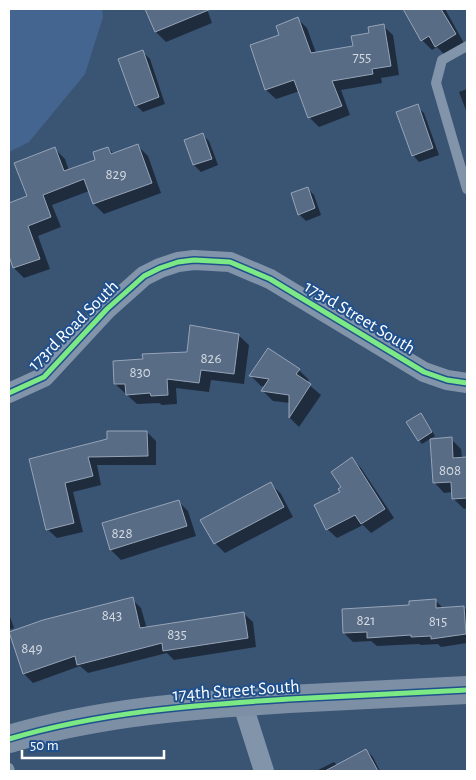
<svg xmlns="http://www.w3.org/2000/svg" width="476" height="780" font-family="'Alegreya Sans',sans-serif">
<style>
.water{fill:#44658f}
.shadow{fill:#0007}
.building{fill:#586c86;stroke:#96a4b7}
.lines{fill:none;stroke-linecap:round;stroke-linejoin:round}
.lane{stroke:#8194a9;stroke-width:10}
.street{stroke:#8194a9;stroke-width:20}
.secondary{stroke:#7d8fa4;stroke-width:28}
.cycleway-casing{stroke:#21518d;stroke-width:8}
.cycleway{stroke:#7ce984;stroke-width:5}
.labels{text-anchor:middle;stroke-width:4;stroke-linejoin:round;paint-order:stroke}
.number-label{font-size:15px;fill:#d5dae1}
.street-label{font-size:18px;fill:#fff;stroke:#21518d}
</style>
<rect width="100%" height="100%" fill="#3a5474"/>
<path class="water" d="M9,9H102L103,17L85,74L29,142L9,152Z"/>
<path class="shadow" d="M146,9H207L212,23L166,42L156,32Z
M404,9H445L465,45L446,56L437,47L432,50L422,40Z
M298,19L307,28L316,53L354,47L383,26L393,35L399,75L381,78L382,83L341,90L350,115L319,127L309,117L300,91L276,99L266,90L251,46L280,35Z
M143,52L150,59L165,104L143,112L136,105Z
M467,89V113L459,92Z
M417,106L424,113L439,155L419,162L413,155Z
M202,134L209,141L218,165L201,172L194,165L185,140Z
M138,146L148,156L161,193L104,214L94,204L89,191L52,205L61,227L38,236L50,269L24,278L14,268L9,253V204L28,197L55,149L65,159L69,171L97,161L108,148L114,154Z
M307,188L314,195L321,215L306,221L299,214Z
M238,335L249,345L244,384L211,380L209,392L176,388L177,404L162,405L159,403L137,404L115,384L144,360L188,353Z
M268,350L299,370L309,380L307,383L321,395L299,427L290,418V403L273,401L263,391L266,387L261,386L251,376Z
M424,418L435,436L422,444L419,440Z
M147,432L156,441V465H97L101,485L73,492L83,532L57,538L47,529L31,459Z
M451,439L461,449L462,458H467V508L464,509L454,499L453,492L444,493L434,482Z
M352,459L361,468L394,518L371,533L363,525L337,538L327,529Z
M271,484L281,494L293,517L225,553L215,543Z
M178,501L188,511L196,536L121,560L111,550Z
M132,599L141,608L147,629L243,613L253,622L256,647L174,660L167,653L88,673L80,666L33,683L24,674Z
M435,600L444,609L464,607L467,611V643L441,647L438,644L421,645L419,644L377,646L371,641L353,642L344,633L410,607Z
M9,614L14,628L9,630Z
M366,750L373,757L380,771L318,770L334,762L338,766Z"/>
<path class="building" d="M145,9H211L155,32Z
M403,9H441L456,34L435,47L429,36L421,41Z
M298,17L311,53L353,46L351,36L369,33L368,27L384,24L391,66L372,69L373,74L332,81L342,106L308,118L294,80L265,90L250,45L279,35L276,26Z
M143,50L159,97L135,106L118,59Z
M418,104L433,148L412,156L396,112Z
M203,133L212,159L193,165L184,140Z
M138,144L152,183L93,204L84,179L43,195L51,217L28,226L40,259L13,268L9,256V203L27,196L14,163L55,147L64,171L95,160L93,152L108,147L111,154Z
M308,187L315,208L298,215L291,193Z
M190,325L239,334L234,374L201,370L199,383L167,379L168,395L151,396L150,393L126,395L125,384H114L113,361L143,359L142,354L187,352Z
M268,348L300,369L296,374L311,384L289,418V395L261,391L269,379L249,376Z
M421,413L432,432L418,441L406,422Z
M107,431H147L148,456L88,457L93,476L65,483L74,523L46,530L29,459L107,439Z
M452,437L453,458L467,457V498L452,499L451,482L433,483L430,439Z
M352,457L385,509L361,524L355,515L326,530L314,505L340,492L338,489L341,487L331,472Z
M271,482L284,507L214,544L200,520Z
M179,500L187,526L110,550L102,523Z
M133,597L140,628L244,612L248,638L163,651L162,643L77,665L75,656L23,674L9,632L43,620Z
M436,599V608L464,606L466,634L431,639V636L411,637V635L367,638V632L343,633L342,609L409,605V601Z
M366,749L378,771H325Z"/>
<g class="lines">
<path class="lane" d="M467,46L442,60L436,83L467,189
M9,768L10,771"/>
<path class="street" d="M9,393L44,377L107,309L144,276L160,268L178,262L194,260L230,262L270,279L424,372L447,380L467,383
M242,702L264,771"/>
<path class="secondary" d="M9,739C100,712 195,705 289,699C349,696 408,693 467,690"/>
<defs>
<path id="cycleway" d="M9,393L44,377L107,309L144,276L160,268L178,262L194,260L230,262L270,279L424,372L447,380L467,383
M9,739C100,712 195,705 289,699C349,696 408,693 467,690"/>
</defs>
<use href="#cycleway" class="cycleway-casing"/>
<use href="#cycleway" class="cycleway"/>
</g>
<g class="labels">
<g class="number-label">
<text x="362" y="62">755</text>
<text x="116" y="179">829</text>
<text x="211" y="363">826</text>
<text x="140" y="377">830</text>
<text x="450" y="475">808</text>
<text x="122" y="538">828</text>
<text x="112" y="620">843</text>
<text x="366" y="625">821</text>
<text x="438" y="626">815</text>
<text x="177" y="639">835</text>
<text x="32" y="653">849</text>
</g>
<g class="street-label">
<text transform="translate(360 317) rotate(31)" y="6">173rd Street South</text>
<text transform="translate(73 325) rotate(-45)" y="6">173rd Road South</text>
<text transform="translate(236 690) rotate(-4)" y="6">174th Street South</text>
</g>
</g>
<rect width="476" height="780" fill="none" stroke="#ffffff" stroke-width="20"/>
<path d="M22 750v8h142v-8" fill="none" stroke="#ffffff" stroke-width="2.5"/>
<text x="30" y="750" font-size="15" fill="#ffffff" stroke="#21518d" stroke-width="4" paint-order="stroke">50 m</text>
</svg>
